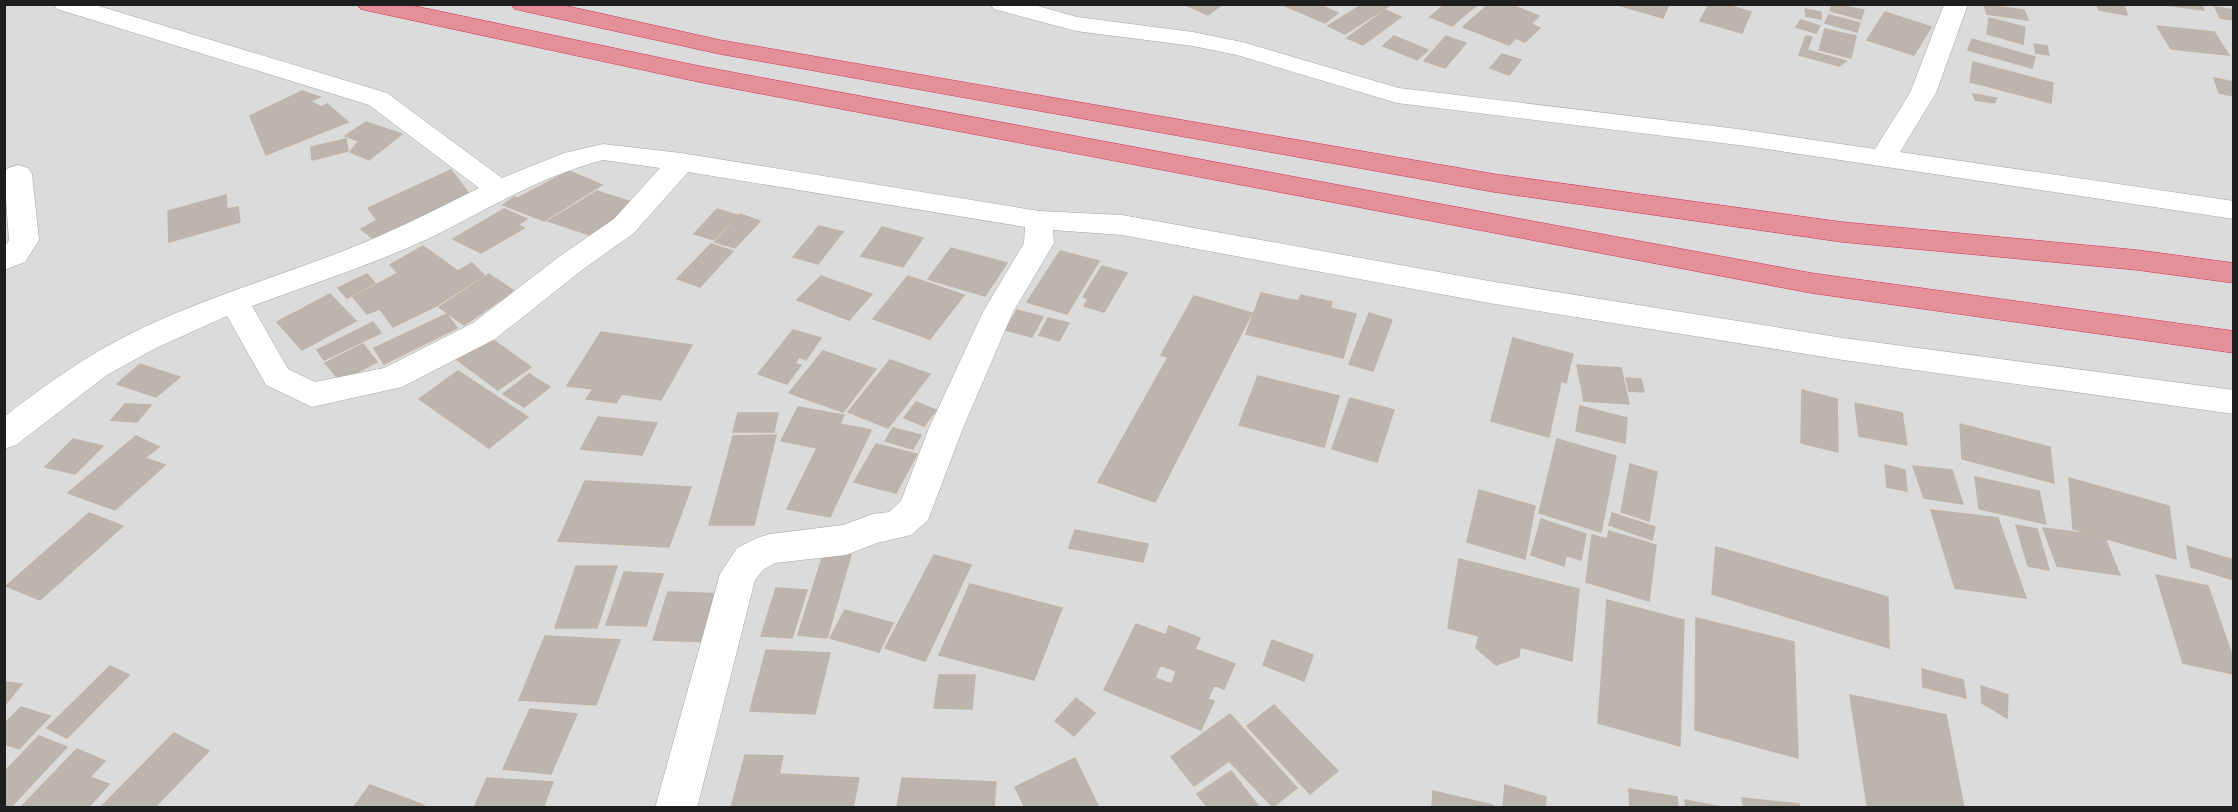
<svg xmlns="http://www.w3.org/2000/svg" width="2238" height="812" font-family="Rubik,sans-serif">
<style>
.residential{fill:#dcdbdb}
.building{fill:#bbb5ae;stroke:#c0b4a8;stroke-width:1.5;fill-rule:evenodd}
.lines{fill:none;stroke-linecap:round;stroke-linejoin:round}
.street-casing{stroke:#a5a5a5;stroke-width:1}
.highway-casing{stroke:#d32c57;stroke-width:1}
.street{fill:#fff;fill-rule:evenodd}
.highway{fill:#e39098;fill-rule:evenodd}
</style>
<rect width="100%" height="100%" fill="#efece5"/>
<path class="residential" d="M5,5H2233V807H5Z"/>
<path class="building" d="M1184,4H1223L1208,15Z
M1281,4H1318L1338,13L1325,23Z
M1363,4H1392L1345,34L1328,26Z
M1445,4H1478L1452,26L1430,17Z
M1489,4H1509L1539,16L1531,24L1540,28L1525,42L1516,38L1509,45L1463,27Z
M1615,4H1669L1663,18Z
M1709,4H1724L1751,12L1742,33L1700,21Z
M1832,4L1864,10L1861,19L1830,11Z
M2097,4H2124L2127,15L2099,10Z
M2157,4H2201L2204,10Z
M1984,5L2024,10L2028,20L1987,14Z
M2215,7L2234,10V20L2220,18Z
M1805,9L1821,12V19L1806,16Z
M1385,10L1401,17L1363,45L1347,38Z
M1885,12L1931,27L1914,55L1867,40Z
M1829,15L1860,23L1857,32L1825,23Z
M1989,18L2025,27L2023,44L1987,34Z
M1801,20L1820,26L1816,33L1796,27Z
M2157,26L2214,32L2229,55L2171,49Z
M1825,29L1856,36L1851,58L1819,50Z
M1394,36L1428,50L1417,60L1383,46Z
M1446,36L1466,43L1445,68L1424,61Z
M1806,36L1812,37L1807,50L1846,61L1839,66L1799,55Z
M1972,39L2035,57L2032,68L1968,50Z
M2034,44L2047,46L2049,55L2036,53Z
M1502,54L1521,60L1509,75L1490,68Z
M1973,62L2053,83L2051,103L1970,82Z
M2214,78L2234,82V96L2219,93Z
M302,91L320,97L310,101L321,107L327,104L348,122L266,155L250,116Z
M1973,94L1997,98L1994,103L1975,100Z
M366,122L402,134L369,160L350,152L359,141L345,136Z
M346,139L348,151L312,160L311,147Z
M451,170L470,195L375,240L361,229L377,220L368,208Z
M569,171L602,185L544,221L503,205L514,197L518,198Z
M597,191L635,203L596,237L548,221Z
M226,195L227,209L238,207L240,222L169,242L168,211Z
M504,209L527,219L518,225L524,228L481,253L453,239Z
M717,209L737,215L714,240L694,234Z
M740,214L760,221L735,248L715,242Z
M819,226L843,232L818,264L793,257Z
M882,227L923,238L903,267L861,256Z
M711,244L733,251L700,287L677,279Z
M423,246L458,271L472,263L484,275L436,306L393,327L380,309L367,314L353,297L398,273L390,265Z
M951,248L1007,263L985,296L928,279Z
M1060,251L1099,261L1067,314L1027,302Z
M1102,266L1127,273L1104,312L1084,306L1088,299L1083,297Z
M367,274L375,283L347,298L338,288Z
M489,274L514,291L464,325L439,307Z
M821,276L872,294L849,320L797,300Z
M908,276L964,295L930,339L873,319Z
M1261,293L1298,301L1301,295L1332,302L1330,308L1356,314L1343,358L1246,334Z
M330,294L356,321L302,350L277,322Z
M1194,296L1252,313L1155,502L1098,482L1168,357L1161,355Z
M1017,310L1043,317L1032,337L1005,330Z
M1369,313L1392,320L1373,371L1349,364Z
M447,314L457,328L384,364L374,348Z
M1048,318L1069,323L1059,341L1039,335Z
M373,322L381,333L324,360L317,350Z
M793,330L821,338L806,360L799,357L795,364L801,365L787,384L758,374Z
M601,332L692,345L661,400L622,394L616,403L586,399L593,389L567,386Z
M489,337L531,367L498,390L456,359Z
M1513,338L1573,354L1566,383L1561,381L1549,437L1491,421Z
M363,344L377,362L340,381L325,363Z
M823,351L876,369L843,412L789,393Z
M890,360L930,374L888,428L848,412Z
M140,364L180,377L156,397L117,384Z
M1577,365L1621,368L1629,404L1584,401Z
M458,371L528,417L489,448L419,399Z
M529,374L550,387L524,407L503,394Z
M1258,376L1339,396L1324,447L1239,425Z
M1626,378L1641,379L1644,392L1629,391Z
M1802,390L1837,399L1838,452L1801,443Z
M1350,398L1394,410L1377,462L1332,449Z
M916,402L936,410L924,426L904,418Z
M1855,403L1902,413L1907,445L1859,436Z
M125,404L151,405L137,422L111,420Z
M1580,406L1627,418L1625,443L1576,431Z
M798,407L844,415L840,424L871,430L830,517L787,509L817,448L781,441Z
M738,413H778L774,432H733Z
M598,417L657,423L642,455L581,449Z
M1960,424L2050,447L2054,483L1962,459Z
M893,428L921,435L913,449L885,441Z
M776,435L754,525H709L733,436Z
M136,436L159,447L145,458L165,465L115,510L68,493Z
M73,439L103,446L75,474L45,467Z
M1557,439L1616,456L1601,532L1539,513Z
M876,444L917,454L896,493L854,482Z
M1630,464L1657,472L1649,521L1621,512Z
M1885,465L1905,470L1907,491L1887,487Z
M1913,466L1952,470L1963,504L1924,498Z
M1975,477L2039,491L2046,524L1979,509Z
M2069,478L2169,506L2176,559L2073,529Z
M585,481L691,487L669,547L558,541Z
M1479,490L1535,506L1525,559L1467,542Z
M1931,510L1998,518L2026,598L1955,588Z
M89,513L123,526L40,600L6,586Z
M1612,513L1655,527L1652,540L1609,525Z
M1541,519L1586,534L1581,560L1566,555L1564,566L1531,555Z
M2016,525L2037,529L2049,570L2028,566Z
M2043,528L2104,536L2120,575L2057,566Z
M1075,530L1148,544L1143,562L1069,548Z
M1609,531L1656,545L1649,601L1586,582L1592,535L1607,539Z
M2187,546L2234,560V580L2191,567Z
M1716,547L1888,597L1889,648L1712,594Z
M824,552L851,555L827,638L798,635Z
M934,555L971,565L925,661L885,648Z
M1459,559L1579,589L1572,661L1520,647L1519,657L1496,665L1476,648L1479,636L1448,628Z
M576,566H617L597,628H555Z
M624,572L663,574L646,626L606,625Z
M2156,575L2208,586L2234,661V674L2183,663Z
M970,584L1062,608L1034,680L939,655Z
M776,588L807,590L792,638L761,636Z
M668,592L726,594L714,642L653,640Z
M1607,600L1684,620L1680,746L1598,723Z
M845,610L893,623L879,652L830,638Z
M1696,618L1794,642L1798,758L1695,730Z
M1136,624L1166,635L1169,626L1200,638L1195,649L1235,664L1224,689L1214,685L1208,699L1214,701L1201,730L1104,690ZM1160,665L1176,671L1172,684L1155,678Z
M545,636L620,640L596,705L519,700Z
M1272,640L1313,655L1304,681L1263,665Z
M766,650L830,653L815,714L750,711Z
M110,666L129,675L67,738L47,728Z
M1922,669L1963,680L1966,698L1923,687Z
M939,675H975L972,709L934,708Z
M4,682L22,684L4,706Z
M1981,686L2008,695L2007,718L1982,703Z
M1850,695L1946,715L1964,808H1880L1867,805Z
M1076,698L1095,713L1074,736L1055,721Z
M1274,705L1338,771L1310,794L1247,726Z
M21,707L50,716L19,749L4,744V724Z
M530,709L577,714L551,774L503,769Z
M1230,714L1297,788L1273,807L1229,761L1194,786L1171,757Z
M174,733L209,751L154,808H100Z
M39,736L67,747L10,808H4V772Z
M77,749L105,761L90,777L109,784L88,808H20Z
M745,755L783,756L779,774L859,778L853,808H731Z
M1075,758L1099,808H1025L1015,787Z
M1231,771L1260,808H1208L1197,794Z
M487,778L553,782L543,808H474Z
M902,778L996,782L994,808H897Z
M370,785L424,805L422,808H353Z
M1505,785L1546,797L1545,808H1503Z
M1629,789L1677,797L1678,808H1630Z
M1433,791L1493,805V808H1432Z
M1742,798L1799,804L1800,808H1744Z
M1685,800L1726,808H1686Z"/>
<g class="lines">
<defs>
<path id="street" d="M53,4H92L387,93L502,178L564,153L603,144L681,153L1039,211L1122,215L1489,281L1843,338L2234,390V414L1843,360L1489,303L1122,235L1053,230L1054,243L1013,312L963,428L928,520L911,535L877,543L846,555L775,563L763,570L755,580L697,808H655L720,574L737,548L757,538L770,534L843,525L873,514L889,512L901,501L929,428L983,312L1024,243L1025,227L688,172L634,233L582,270L495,339L402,387L312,407L266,385L227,316L156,348L107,375L16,445L4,449V417C45,385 87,355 134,332C197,301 264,281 330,256C381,237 430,213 479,188L369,105L57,9ZM603,160L660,168L614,219L560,256L473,323L384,368L315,382L288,369L252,306C312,284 374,264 432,237C488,209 541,176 603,160Z
M990,4H1031L1077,17L1193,32L1242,42L1399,88L1746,130L1875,149L1910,93L1943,7L1945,4H1965L1967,7L1936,93L1900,152L2234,201V219L1746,146L1397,103L1237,55L1193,46L1076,31L994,9Z
M18,165L28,168L32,174L39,240L25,262L4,270V248L9,240L4,173L8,168Z"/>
<path id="highway" d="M357,4H405L699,66L1811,273L2234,331V353L1811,293L699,82L369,11L361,9Z
M511,4H558L720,40L1494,174L1842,222L2137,250L2234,263V283L2137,270L1842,242L1494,192L720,54L523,11L515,9Z"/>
</defs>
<use href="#street" class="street-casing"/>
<use href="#highway" class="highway-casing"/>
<use href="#street" class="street"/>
<use href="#highway" class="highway"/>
</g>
<rect width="2238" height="812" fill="none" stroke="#1e1e1e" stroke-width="12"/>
</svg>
